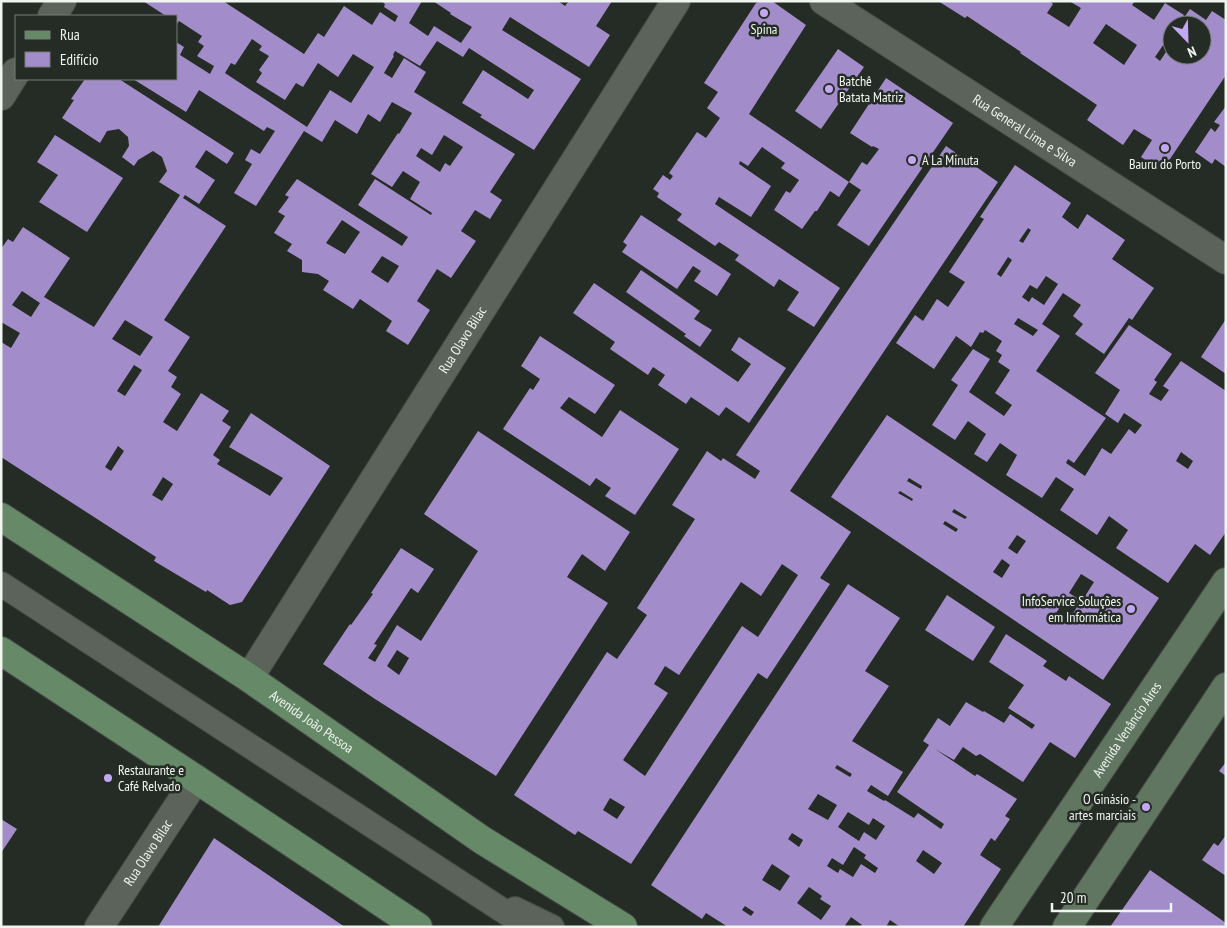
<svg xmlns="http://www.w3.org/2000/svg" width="1227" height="928" font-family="'PT Sans Narrow',sans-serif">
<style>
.building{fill:#a28dca;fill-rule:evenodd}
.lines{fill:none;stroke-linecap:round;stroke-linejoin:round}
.service-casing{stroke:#444b44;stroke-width:26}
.minor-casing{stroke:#444b44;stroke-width:30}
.tertiary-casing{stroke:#444b44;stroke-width:30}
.secondary-casing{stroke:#444b44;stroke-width:30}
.primary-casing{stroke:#444b44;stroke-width:30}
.service{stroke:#5b635b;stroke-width:24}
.minor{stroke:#5b635b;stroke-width:28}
.tertiary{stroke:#5b635b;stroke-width:28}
.secondary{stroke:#607661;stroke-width:28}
.primary{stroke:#668968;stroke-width:28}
.poi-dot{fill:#c2a8f3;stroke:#252c25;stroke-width:2}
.labels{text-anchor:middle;stroke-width:5;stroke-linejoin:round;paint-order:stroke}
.poi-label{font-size:14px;fill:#f0f5f0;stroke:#252c25;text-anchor:start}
.street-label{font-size:14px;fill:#f0f5f0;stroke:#252c25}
</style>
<rect width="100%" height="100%" fill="#252c25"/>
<path class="building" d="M143,1H223L304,54L318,33L324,37L344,6L372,25L380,12L395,22L398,16L384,7L385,4L381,1H422L409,23L428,36L434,26L461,43L472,27L450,14L451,13L433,1H558L565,6L569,1H612L596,26L610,35L589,67L510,17L502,30L581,79L534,150L480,117L482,115L462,103L483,70L528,99L534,90L469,48L463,57L437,41L420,66L395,51L393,55L394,56L384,73L392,78L404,58L426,72L414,92L515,154L490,192L502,200L490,219L475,210L461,231L476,241L451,278L437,269L417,301L430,310L408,345L386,331L392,321L360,299L353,309L323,290L329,281L318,274L302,272V260L287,251L292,244L274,233L285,216L278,212L289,197L285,195L297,179L402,246L408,237L358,205L375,179L431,215L432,213L410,199L420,182L403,171L392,187L371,174L398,133L399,134L412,113L392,102L380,122L368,114L357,134L335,120L322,142L304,131L256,206L234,193L252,164L245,160L251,149L260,154L275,131L267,127L264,131L199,90L186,112L133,79H176V42L184,47L180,55L210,74L214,66L197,56L204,46L198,42L202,36L179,21L176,25V16H166ZM252,39L262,46L259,50L269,56L259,70L262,73L256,82L285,100L296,83L303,87L318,63L338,77L353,54L374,67L351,103L330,90L307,127L225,73L231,63L235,65ZM444,135L463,147L450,166L445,163L440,172L416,156L421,148L432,155ZM342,220L360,232L345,254L326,243ZM382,256L399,266L388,283L371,272Z
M762,1H772L806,25L749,114L849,182L862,162L867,165L879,149L873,146L872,147L850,133L886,78L953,123L869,246L837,225L861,190L849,182L839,197L830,191L817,211H815L802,229L774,210L786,191L790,193L799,180L781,168L785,163L762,147L748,166L740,161L739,164L771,186L751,217L719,197L715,204L840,288L814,327L787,310L799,292L779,279L774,287L735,260L739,255L719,242L715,246L677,220L682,214L657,197L659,193L653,189L663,175L670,180L673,176L669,173L697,132L706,138L720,118L707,108L718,92L704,83L756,3Z
M938,1H1050L1053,4L1047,13L1069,27L1081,8L1069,1H1135L1132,5L1154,20L1165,3L1184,15L1177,25H1172V32L1155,57L1160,61L1168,49L1165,46L1172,36V55H1202V25H1179L1190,9L1206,20L1212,11L1226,20V75L1162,171L1141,157L1152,140L1134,129L1123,145L1087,120L1097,105L1020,53L1021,52L967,16L965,18ZM1106,24L1137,45L1124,65L1093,43Z
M838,49L864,67L821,129L795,111Z
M85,79H119L234,153L227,164L206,150L195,167L215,180L199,204L185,195L183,198L226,226L164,320L190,337L168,371L177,377L171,387L181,394L163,422L177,431L201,393L229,411L222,421L231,427L213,455L220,460L217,464L270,496L283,478L229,447L251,413L330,466L242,602L230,605L207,590L206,592L154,561L156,557L1,457V342L11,348L20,333L1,322V249L8,239L13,242L23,227L70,258L44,297L94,327L180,195L159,182L167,171L162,157L153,151L138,160L134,166L122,157L129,146L128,137L119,129L107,131L100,143L62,118L74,100L71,99ZM22,291L40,303L31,317L12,305ZM125,320L153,337L140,356L112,339ZM134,365L142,370L125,396L117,391ZM118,446L124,451L111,471L105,467ZM163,477L173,484L162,501L152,495Z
M1226,106V167L1215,159L1212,164L1195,152L1211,128L1215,132L1220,125L1214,122Z
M55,135L123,178L87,232L39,202L58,175L37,162Z
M946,146L998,182L790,491L851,532L820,578L830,584L767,679L758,673L631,864L578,831L575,835L514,795L607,652L617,659L647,615L637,608L695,519L672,505L707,451L721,461L723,458L755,479L760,471L736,455ZM782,564L798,575L758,637L742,626L645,776L623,760L668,693L654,684L665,666L679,675L741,582L761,596ZM610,798L625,807L617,819L603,810Z
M1015,165L1071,203L1062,217L1078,229L1087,214L1125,240L1112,259L1154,288L1132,320L1129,318L1104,354L1075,334L1083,324L1073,316L1081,305L1063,293L1042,324L1060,336L1036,371L1106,418L1074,463L1068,459L1066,463L1085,476L1102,448L1111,454L1129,429L1135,434L1142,425L1124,413L1118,423L1105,414L1120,390L1095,373L1129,325L1172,354L1154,380L1157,382L1149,394L1161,401L1169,390L1163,386L1181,361L1226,391V532L1210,555L1195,544L1168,583L1116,548L1128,530L1109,516L1097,535L1060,510L1074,489L1056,477L1042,498L1006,475L1017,455L1000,443L987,462L974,454L986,434L968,421L955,440L932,425L958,385L951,380L973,349L990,359L969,392L1004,416L1012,405L995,393L1010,370L998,362L1002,355L996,351L1002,341L985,330L983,333L980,332L971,347L956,336L934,369L896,343L915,315L923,321L937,299L948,307L965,282L949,272L984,219L980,217ZM1028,228L1031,230L1023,243L1019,241ZM1008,257L1012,260L1001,277L997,274ZM1046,276L1058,284L1044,305L1032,297L1029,302L1022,297L1030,285L1037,289ZM1018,318L1038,330L1033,336L1014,324ZM1181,452L1193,461L1188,469L1176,461Z
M641,215L731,274L717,296L694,281L701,271L693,266L677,289L622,252L627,245L623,242Z
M641,270L700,311L694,319L712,330L700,347L684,336L686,334L626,292Z
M594,283L738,382L751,364L731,350L739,337L786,368L749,423L726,407L719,416L691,397L686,404L658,385L665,375L653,367L648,375L610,349L615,342L573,313Z
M1226,319V374L1201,357Z
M540,336L615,385L595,414L569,397L560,408L602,437L620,410L679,449L635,515L605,496L611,488L596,478L590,486L503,429L530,388L533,390L540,379L521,366Z
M887,415L1159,598L1103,680L831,497ZM909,478L922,486L921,489L907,481ZM900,491L913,499L912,501L898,493ZM954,509L967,517L965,519L952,512ZM945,521L958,529L956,532L943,524ZM1017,535L1026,541L1017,554L1008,548ZM1002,559L1010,565L1002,578L993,572ZM1081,574L1094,582L1082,601L1069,593ZM1065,600L1077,607L1066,624L1054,616Z
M478,431L630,532L605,571L582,554L567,577L608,603L496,776L375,699L323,664L350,624L351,625L373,594L371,593L401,548L434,569L418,593L411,588L374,644L377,645L368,658L375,662L397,625L421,641L478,551L424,514ZM397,650L409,658L399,675L387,666Z
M848,584L900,618L865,671L889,686L852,741L903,772L888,796L871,785L867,791L884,801L885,800L914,818L918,813L941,829L944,824L897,792L929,745L923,741L938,718L950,726L966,702L983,712L984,711L1004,723L1010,714L1032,729L1035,725L1008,708L1024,685L989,662L1006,634L1047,661L1043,666L1066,681L1069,676L1111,704L1075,758L1050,742L1023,782L980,754L976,756L963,747L954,760L935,749L975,776L977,774L1017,799L1005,816L1010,819L995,841L991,838L980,855L1001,869L963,927H900L890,920L886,927H860L862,925L851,917L844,927H728L706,913L702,919L651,885ZM837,765L852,774L850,777L835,768ZM818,794L837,805L828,820L808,809ZM848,812L869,825L873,818L885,826L876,840L864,832L859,841L838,827ZM792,833L803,840L799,847L788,839ZM854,847L866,855L864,858L878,868L875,873L861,864L853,877L840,869L838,873L827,866L832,858L843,865ZM923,850L942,863L934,874L916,861ZM772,864L790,876L780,891L762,880ZM809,887L822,896L820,899L831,906L821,920L797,903ZM745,906L754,912L751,916L742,910Z
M947,595L995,627L973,661L925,630Z
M1226,762V776L1219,771Z
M1,819L17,829L1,853Z
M1226,835V876L1202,860L1214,843L1218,846Z
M214,838L299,896L345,927H158Z
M1150,870L1226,923V927H1110Z"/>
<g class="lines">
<defs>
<path id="service" d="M1,584L528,927
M515,909L552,927"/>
<g id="minor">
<path d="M52,16L62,1"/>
<path d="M1,96L16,72"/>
<path id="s1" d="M249,678L676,1"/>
<path id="s2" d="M99,927L196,779"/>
</g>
<g id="tertiary">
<path id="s3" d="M824,1L1226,260"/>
</g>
<g id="secondary">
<path id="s4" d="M994,927L1226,582"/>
<path d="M1067,927L1226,687"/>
</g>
<g id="primary">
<path id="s5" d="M1,517L249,678L482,840L623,927"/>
<path d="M1,651L196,779L418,927"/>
</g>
</defs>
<use href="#service" class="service-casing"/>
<use href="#minor" class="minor-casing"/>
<use href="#tertiary" class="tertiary-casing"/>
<use href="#secondary" class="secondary-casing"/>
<use href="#primary" class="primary-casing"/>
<use href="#service" class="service"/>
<use href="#minor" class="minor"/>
<use href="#tertiary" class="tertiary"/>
<use href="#secondary" class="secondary"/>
<use href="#primary" class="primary"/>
</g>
<g class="poi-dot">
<circle cx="764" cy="13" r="5"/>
<circle cx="829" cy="89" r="5"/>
<circle cx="1165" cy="148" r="5"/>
<circle cx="912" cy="160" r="5"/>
<circle cx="1131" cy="609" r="5"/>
<circle cx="108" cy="778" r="5"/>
<circle cx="1146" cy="807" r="5"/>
</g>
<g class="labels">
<g class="poi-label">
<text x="764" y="34" text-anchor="middle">Spina</text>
<text x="839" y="86">Batchê<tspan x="839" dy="16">Batata Matriz</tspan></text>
<text x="922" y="165">A La Minuta</text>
<text x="1165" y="169" text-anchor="middle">Bauru do Porto</text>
<text x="1121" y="606" text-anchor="end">InfoService Soluções<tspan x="1121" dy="16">em Informática</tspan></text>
<text x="118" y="775">Restaurante e<tspan x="118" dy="16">Café Relvado</tspan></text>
<text x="1136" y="804" text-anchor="end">O Ginásio -<tspan x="1136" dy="16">artes marciais</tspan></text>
</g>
<g class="street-label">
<text dy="5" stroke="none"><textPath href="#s3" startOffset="239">Rua General Lima e Silva</textPath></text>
<text dy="5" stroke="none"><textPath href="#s1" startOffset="400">Rua Olavo Bilac</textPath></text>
<text dy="5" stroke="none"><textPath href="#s5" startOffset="372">Avenida João Pessoa</textPath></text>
<text dy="5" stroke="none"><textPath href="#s4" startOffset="238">Avenida Venâncio Aires</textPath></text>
<text dy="5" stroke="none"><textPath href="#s2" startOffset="89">Rua Olavo Bilac</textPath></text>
</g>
</g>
<rect width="1227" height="928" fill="none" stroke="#f0f5f0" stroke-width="5"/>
<rect x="15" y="15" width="162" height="65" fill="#252c25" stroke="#767c76"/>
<rect x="25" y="31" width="25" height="8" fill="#668968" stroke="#767c76"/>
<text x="60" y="40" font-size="15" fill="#f0f5f0">Rua</text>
<rect x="25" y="52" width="25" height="15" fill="#a28dca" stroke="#767c76"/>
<text x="60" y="65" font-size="15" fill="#f0f5f0">Edifício</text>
<g transform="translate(1187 40) rotate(157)"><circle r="24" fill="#252c25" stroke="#767c76"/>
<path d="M0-4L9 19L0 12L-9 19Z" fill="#c2a8f3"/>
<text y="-8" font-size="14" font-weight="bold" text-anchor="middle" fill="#f0f5f0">N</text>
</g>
<path d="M1052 903v8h119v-8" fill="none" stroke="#f0f5f0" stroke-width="2.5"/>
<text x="1060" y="903" font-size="15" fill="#f0f5f0" stroke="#252c25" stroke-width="4" paint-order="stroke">20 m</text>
</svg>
